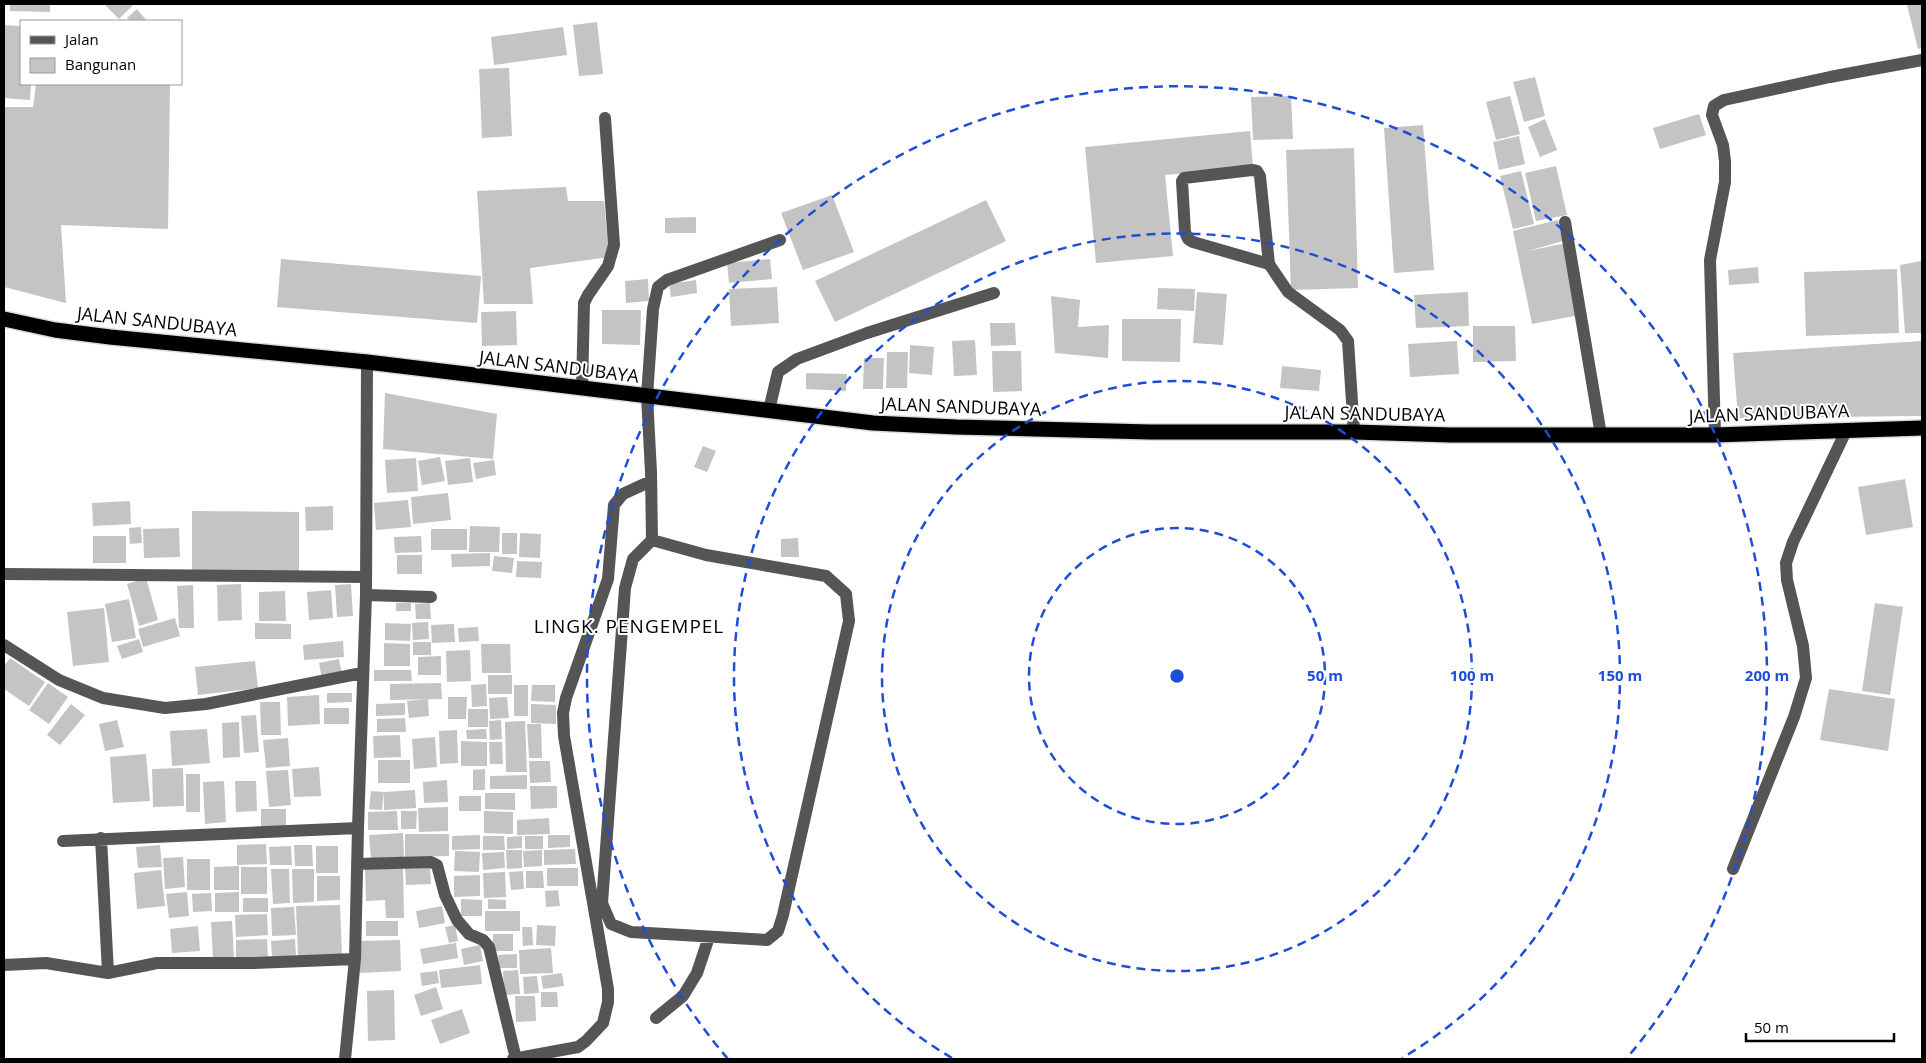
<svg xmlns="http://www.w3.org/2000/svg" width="1926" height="1063" font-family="'Open Sans',sans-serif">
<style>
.building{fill:#c4c4c4}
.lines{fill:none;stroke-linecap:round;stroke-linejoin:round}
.highway-casing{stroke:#dbdbdb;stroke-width:18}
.minor{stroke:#555;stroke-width:12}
.highway{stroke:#000;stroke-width:15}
.ring{fill:none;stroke:#1d4ed8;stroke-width:2.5;stroke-dasharray:9 6}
.labels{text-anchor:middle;stroke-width:4;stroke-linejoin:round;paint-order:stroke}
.street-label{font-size:18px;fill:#000;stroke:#fff}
.neighbourhood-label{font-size:19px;letter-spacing:1px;fill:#000;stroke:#fff}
.centre{fill:#1d4ed8;stroke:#fff;stroke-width:2.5}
.ring-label{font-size:15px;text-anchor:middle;font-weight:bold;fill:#1d4ed8;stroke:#fff;stroke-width:4;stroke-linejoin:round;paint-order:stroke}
</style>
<rect width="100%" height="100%" fill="#fff"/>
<path class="building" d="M10,4H50V12L10,11Z
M104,4H134L119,19Z
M1913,4H1922V48L1918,49L1907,5Z
M137,9L147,21H130L127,18Z
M597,22L603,74L579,76L573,25Z
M4,25L21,26V84H31L30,100L4,98Z
M563,27L567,55L494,65L491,37Z
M509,68L512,136L482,138L479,69Z
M1535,77L1545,116L1524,122L1513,82Z
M36,84H170L168,229L61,225L66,303L4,287V107H33Z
M1291,96L1293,139L1253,140L1251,97Z
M1510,96L1520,134L1496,140L1486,102Z
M1699,114L1706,135L1660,149L1653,128Z
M1545,119L1557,150L1540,157L1528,127Z
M1423,125L1434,270L1394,273L1384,128Z
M1250,131L1253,167L1165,175L1173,256L1096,263L1085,147Z
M1519,136L1525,164L1499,170L1493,142Z
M1354,148L1358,288L1291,290L1286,150Z
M1556,166L1567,215L1536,221L1525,173Z
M1521,171L1534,224L1513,229L1500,176Z
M566,187L568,201H604L609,257L530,268L533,304H484L477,191Z
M832,195L854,252L803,270L781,213Z
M986,200L1006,241L835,322L815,281Z
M696,217V233H665V218Z
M1558,220L1563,241L1528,251L1566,243L1580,315L1532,324L1513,231Z
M281,259L481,276L477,323L277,307Z
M770,259L772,279L729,283L727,263Z
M1921,261L1922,333H1905L1900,265Z
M1758,267L1759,283L1729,285L1728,270Z
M1897,269L1899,333L1806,336L1804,272Z
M648,279L649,301L626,303L625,281Z
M696,280L697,293L671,297L669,284Z
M777,287L779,323L731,326L729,289Z
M1158,288L1195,289L1194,311L1157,309Z
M1197,292L1227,294L1223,345L1193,343Z
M1468,292L1469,326L1416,328L1414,295Z
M1051,296L1080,300L1078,327L1109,325L1108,358L1055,353Z
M602,310H641L640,345L602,344Z
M516,311L517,345L482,346L481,312Z
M1122,319H1181L1180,362L1122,361Z
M990,323H1015L1016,345L991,346Z
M1473,326H1515L1516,361L1473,362Z
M975,340L977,375L954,376L952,341Z
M1457,341L1459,374L1410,377L1408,344Z
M1922,341V416L1738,418L1733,353Z
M910,345L934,347L932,375L909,373Z
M992,351H1021L1022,391L993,392Z
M887,352H908L907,388H886Z
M864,358H884L883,389H863Z
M1282,366L1321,370L1319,391L1280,388Z
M806,373L847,374L846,391L806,389Z
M385,393L497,414L493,459L383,449Z
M703,446L716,451L707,472L694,467Z
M440,457L445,481L422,485L418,461Z
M416,458L418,491L387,493L385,460Z
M470,458L473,482L448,485L445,461Z
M494,460L496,475L476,479L473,463Z
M1905,479L1913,527L1866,535L1858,487Z
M448,493L451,520L413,524L411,497Z
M408,500L411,527L376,530L374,503Z
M130,501L131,524L93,526L92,503Z
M333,506V530L306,531L305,507Z
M192,511L299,512V574H192Z
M470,526L500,527L499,552H469Z
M141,527L142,543L130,544L129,528Z
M179,528L180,557L144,558L143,529Z
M431,529H467V550H431Z
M502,533H517V554H502Z
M520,533L541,534L540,558L519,557Z
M93,536H126V563H93Z
M421,536L422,552L395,553L394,537Z
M798,538L799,557H781V539Z
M490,553V566L452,567L451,554Z
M397,555H422V574H397Z
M494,556L514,558L512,573L492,571Z
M517,561L542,562L541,578L516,577Z
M146,578L158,620L139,626L127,584Z
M241,584L242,620L218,621L217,585Z
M351,584L353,616L337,617L335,585Z
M193,585L194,628H179L177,586Z
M331,590L333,618L309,620L307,592Z
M285,591L286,621H259V592Z
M129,599L136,638L112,642L105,604Z
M396,603H411V611H396Z
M430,603L431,619H416L415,604Z
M1875,603L1903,607L1890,695L1862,691Z
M104,608L109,662L73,666L67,612Z
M175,618L180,636L143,647L138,629Z
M428,622L429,639L413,640L412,623Z
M255,623L291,624V639H255Z
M385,623L411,624L410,641L385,640Z
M454,624L455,642L432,643L431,625Z
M478,627L479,641L459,642L458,628Z
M139,639L143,652L122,659L117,646Z
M343,641L344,657L304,660L303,645Z
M413,642H431V655H413Z
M384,643L410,644V666H384Z
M481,644H510L511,673H482Z
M470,650L471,681L447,682L446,651Z
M441,656V675H418V657Z
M10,658L45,682L29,706L4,689V666Z
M339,659L342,675L322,679L319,663Z
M255,661L258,688L198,695L195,667Z
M374,670H411L412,681H374Z
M488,675H512V694H488Z
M48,683L68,697L49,724L29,710Z
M441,683L442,699L390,700V684Z
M486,684L487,706L472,707L471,685Z
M514,685H528V716H514Z
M532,685H555V702L531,701Z
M1829,689L1895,699L1888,751L1820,740Z
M327,693H352V702L327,703Z
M319,695L320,724L288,726L287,697Z
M448,697H467L466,719H448Z
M507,697L509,718L490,719L489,698Z
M428,699L429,716L409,718L407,701Z
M260,702H280L281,735H261Z
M405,703V715L376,716V704Z
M71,704L85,715L60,745L47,735Z
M531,704L556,705V724L531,723Z
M324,708H349V724H324Z
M468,709H488V727H468Z
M256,715L259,752L244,753L241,716Z
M405,718L406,732H377V719Z
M117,720L124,747L105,751L99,724Z
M501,720L502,739L490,740L489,721Z
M525,721L527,772H506L505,722Z
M239,722L240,757L223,758L222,723Z
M527,724H541L542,758H529Z
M207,729L210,763L172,766L170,731Z
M486,729L487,739H467L466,730Z
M457,730L458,763L440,764L439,731Z
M400,735L401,757L374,758L373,736Z
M435,737L437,767L414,769L412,739Z
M288,738L290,766L266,768L263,740Z
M461,741L487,742V766H461Z
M489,742H502L503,764H490Z
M146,754L150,801L113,803L110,757Z
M378,760H410V783H378Z
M529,761H550L551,782L530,783Z
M319,767L321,796L294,797L292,769Z
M183,768L184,806L153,807L152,769Z
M485,769V790H473V770Z
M288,770L291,805L269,807L266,771Z
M186,774H200V812H186Z
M527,775V789H490V776Z
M447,780L448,802L424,803L423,782Z
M224,781L226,822L205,824L203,782Z
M235,781H256L257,811L236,812Z
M530,786H557V808L531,809Z
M415,790L416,808L384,810V792Z
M371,791L384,792L382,810L369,809Z
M485,793H515V810L485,809Z
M459,796H481V811H459Z
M448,807V831L419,832L418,808Z
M261,809H286V828L261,827Z
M397,811L398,830H368V812Z
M401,811H417L416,829H401Z
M484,811L513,812V834L484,833Z
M549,818L550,834L517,835V820Z
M403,833L404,858L371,859L369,835Z
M405,834H449V856L405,857Z
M480,835V849L452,850V836Z
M548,835H570V847L548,848Z
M483,836H504L505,850H483Z
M522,836V848L507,849V837Z
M525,836H543V849H525Z
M266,844L267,864L237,865V845Z
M160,845L162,867L138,868L136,847Z
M294,845H312L313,866H295Z
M291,846L292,865H270L269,847Z
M316,846H338V873H316Z
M575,849L576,864L544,865V850Z
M506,850H522V868L507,869Z
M542,850V866L524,867L523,851Z
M455,851L480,852L479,872L454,871Z
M504,852L505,868L483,870L482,853Z
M183,857L185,887L165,889L163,858Z
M187,859H210V890H187Z
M239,866V890H214V867Z
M430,866L431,884L406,885L405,867Z
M241,867H267V894H241Z
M403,867L404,918H386L385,900L366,901L365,868Z
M547,868H578V886H547Z
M271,869H289L290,903L273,904Z
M292,869H314V902L293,903Z
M161,870L165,906L137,909L134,873Z
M523,871L524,889L511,890L509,872Z
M526,871H543L544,888H526Z
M505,872L506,897L484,898L483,873Z
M480,875V896L454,897V876Z
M317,876H340V900L317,901Z
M558,890L560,906L546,907L545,891Z
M187,892L189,916L169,918L166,894Z
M239,892V912H215V893Z
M211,893L212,911L193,912L192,894Z
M243,898H268V912H243Z
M461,899L482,900V916H461Z
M488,899L506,900V909H488Z
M340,905L342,956L298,957L296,906Z
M442,906L445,923L419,928L416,911Z
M294,907L296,935L272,936L271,908Z
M485,911H520V931H485Z
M267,914L268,935L236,937L235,915Z
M232,921L234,958L213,959L211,922Z
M366,921H398V936H366Z
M455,925L458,941L449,943L445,927Z
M537,925L556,926L555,946L536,945Z
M198,926L200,951L172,953L170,929Z
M522,927H532L533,945L523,946Z
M493,934H513V951H493Z
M267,939L268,957L236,958V940Z
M295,939L296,956L272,958L271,941Z
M400,940L401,971L360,973L359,941Z
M456,943L458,958L423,964L420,949Z
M480,945L483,961L464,965L461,949Z
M551,948L553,973L520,974L519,950Z
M517,954V968H499L498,955Z
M480,965L482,984L441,988L439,970Z
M518,970L520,994L504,995L503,971Z
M437,971L439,983L422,986L420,973Z
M562,973L564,986L543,989L541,976Z
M537,976L539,993L524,994L523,977Z
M436,987L443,1009L421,1016L414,995Z
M394,990L395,1040L368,1041L367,991Z
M541,992H557L558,1007H541Z
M515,996H535L536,1021L516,1022Z
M462,1009L470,1033L440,1044L431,1020Z"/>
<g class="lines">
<defs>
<path id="highway" d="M4,319L55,330L110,337L367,362L873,423L956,427L1150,432H1354L1450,435H1715L1922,428"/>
</defs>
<use href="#highway" class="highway-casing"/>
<path class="minor" d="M1565,222L1601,435
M1269,264L1193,242L1188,239L1185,232L1182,181L1184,178L1252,170L1257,171L1260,176L1269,264L1288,292L1340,330L1348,341L1354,432
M582,389L584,303L588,295L608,266L614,245L605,118
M769,410L778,372L797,359L867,333L994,293
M1715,435L1710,260L1725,182V161L1723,145L1712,115L1714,106L1724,100L1830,77L1922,60
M652,540L633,559L625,588L602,903L611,924L631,932L767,940L778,931L783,915L849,621L846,594L826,576L706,555L652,540L651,472L647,396L653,309L658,287L667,280L780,240
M4,574L366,577
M366,595L431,597
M4,645L59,680L103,698L165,708L206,704L362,673
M101,838L108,973
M63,841L358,828
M357,864L431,862L437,865L445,895L457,920L469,934L483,940L489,947L516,1059
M1733,869L1794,717L1806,678L1803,646L1787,580L1786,563L1793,542L1846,431
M4,965L46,963L108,973L157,963H254L355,959
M656,1018L683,996L697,973L709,937
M345,1059L355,959L358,828L366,595L367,362
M513,1059L578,1047L586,1041L603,1023L608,1002V989L564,736L563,713L566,698L608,579L614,505L623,494L651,481"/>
<use href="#highway" class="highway"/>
</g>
<g class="ring">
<circle cx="1177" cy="676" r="148"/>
<circle cx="1177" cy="676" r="295"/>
<path d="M952 1058A443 443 0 1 1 1402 1058"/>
<path d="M728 1059A590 590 0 1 1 1626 1059"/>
</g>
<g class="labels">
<g class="street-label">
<text transform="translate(157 322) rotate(6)" y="6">JALAN SANDUBAYA</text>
<text transform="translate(559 367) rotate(7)" y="6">JALAN SANDUBAYA</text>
<text transform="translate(961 407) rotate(2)" y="6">JALAN SANDUBAYA</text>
<text transform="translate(1365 414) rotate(1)" y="6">JALAN SANDUBAYA</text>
<text transform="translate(1769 414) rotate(-2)" y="6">JALAN SANDUBAYA</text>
</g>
<g class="neighbourhood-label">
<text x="629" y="633">LINGK. PENGEMPEL</text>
</g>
</g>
<circle cx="1177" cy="676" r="8" class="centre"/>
<g class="ring-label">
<text x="1325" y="681">50 m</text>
<text x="1472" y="681">100 m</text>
<text x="1620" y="681">150 m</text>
<text x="1767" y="681">200 m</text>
</g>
<rect width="1926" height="1063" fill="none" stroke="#000000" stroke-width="10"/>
<rect x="20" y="20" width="162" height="65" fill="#ffffff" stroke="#999999"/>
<rect x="30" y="36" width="25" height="8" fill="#555555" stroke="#999999"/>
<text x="65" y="45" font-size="15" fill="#000000">Jalan</text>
<rect x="30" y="58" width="25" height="15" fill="#c4c4c4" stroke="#999999"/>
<text x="65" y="70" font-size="15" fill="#000000">Bangunan</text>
<path d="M1746 1033v8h148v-8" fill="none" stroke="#000000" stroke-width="2.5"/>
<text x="1754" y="1033" font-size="15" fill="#000000" stroke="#ffffff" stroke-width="4" paint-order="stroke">50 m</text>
</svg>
